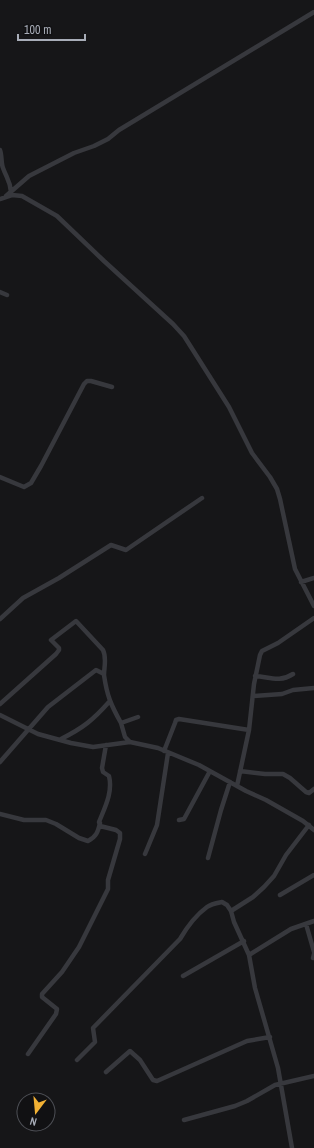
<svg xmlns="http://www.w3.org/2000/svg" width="314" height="1148" font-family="'Archivo Narrow',sans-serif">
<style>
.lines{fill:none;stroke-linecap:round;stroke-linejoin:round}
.minor{stroke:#37383d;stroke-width:4.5}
</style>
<rect width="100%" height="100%" fill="#161618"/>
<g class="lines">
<path class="minor" d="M0,150C2,155 1,163 3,168C7,179 10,180 11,192
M6,196L29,176L74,153L94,146L108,139L119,130L314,12
M0,199L12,195L22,196L57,216L104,261L173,324L184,336L229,407L252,453L270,477L277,489L280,499L295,569L314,606
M0,292L7,295
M0,477L24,487L31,483L41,466L84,384L87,381H91L112,387
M301,582L314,578
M0,619L23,598L59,578L111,545L126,550L202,498
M255,676C270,677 279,683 293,674
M253,696L282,694L293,690L314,688
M0,704L56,654L59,650V648L51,640L76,621L103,650C107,658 104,667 104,675C107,696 111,705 121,723
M0,715L38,734L71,743L93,747L130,742L158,748L199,765L246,791L266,800L303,821L314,830
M61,739C83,728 93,720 109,702
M130,742L125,737L121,723L138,717
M164,751L175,723L176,720L179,719L249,730
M0,762L48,707L96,670L104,674
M240,771L265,774H283L290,778L306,792L309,793L314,789
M237,786L249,730L254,684L260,655L262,651L278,643L314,618
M0,814L24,820H46L56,824L79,838L88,841C96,837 98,832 100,823
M179,820L184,819L210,771
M145,854L157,825L168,753
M208,858L221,810L230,782
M280,895L314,875
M231,911L234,922L249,955L255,988L278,1068L292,1148
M306,924L314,952
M249,955L291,929L314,921
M313,958L314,954
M183,976L244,941
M28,1054L56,1014L57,1009L42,997V994L62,972L79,947L108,889V880L120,839V833L116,830L100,826L99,822C105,807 113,792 109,776L103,772L102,768L106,745
M77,1060L95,1042L93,1028L180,939C187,927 196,915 207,907C211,904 217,903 222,902L227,905L231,911L253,897L264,887L274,876L286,855L309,825
M106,1072L130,1051L140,1060L153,1080L157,1081L247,1041L270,1037
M184,1120L235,1106L247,1101L275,1085L314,1076"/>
</g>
<g transform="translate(36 1112) rotate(196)"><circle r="19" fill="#111113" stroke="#4d4f55"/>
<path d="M0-3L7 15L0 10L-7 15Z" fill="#f2b134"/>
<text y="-6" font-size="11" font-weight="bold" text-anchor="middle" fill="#a8adb8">N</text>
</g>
<path d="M18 34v6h67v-6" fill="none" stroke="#a8adb8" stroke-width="2"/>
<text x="24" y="34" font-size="12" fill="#a8adb8" stroke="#111113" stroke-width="3" paint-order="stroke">100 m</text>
</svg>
